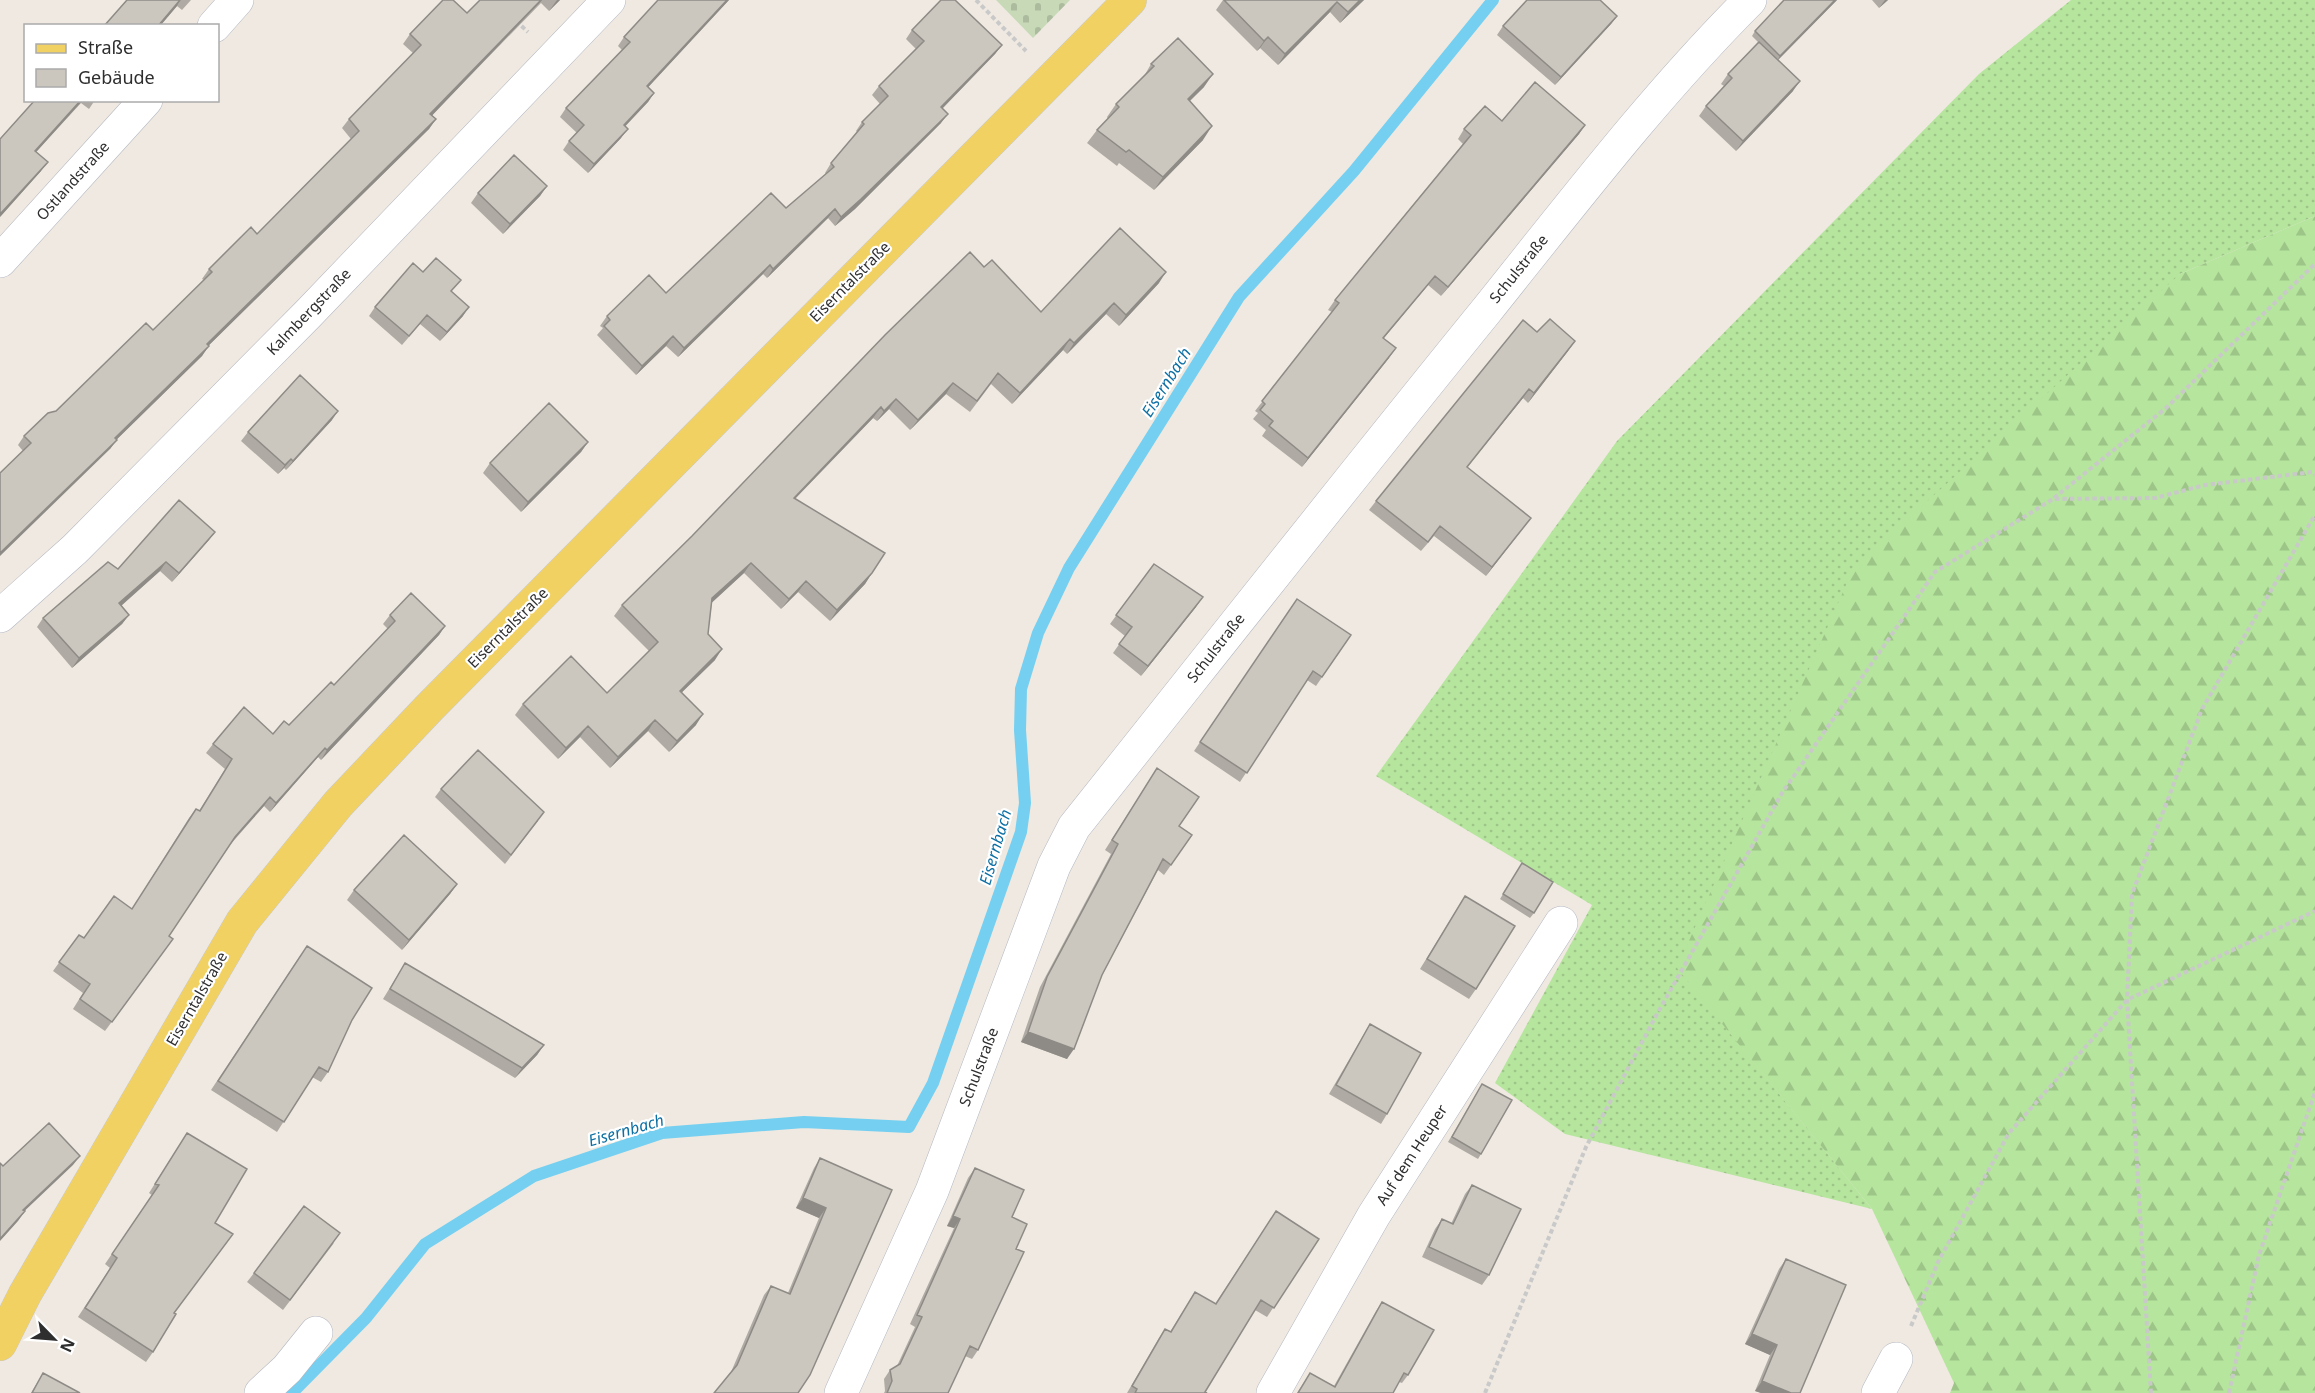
<svg xmlns="http://www.w3.org/2000/svg" width="2315" height="1393" font-family="'Noto Sans',sans-serif">
<style>
.grass{fill:url(#grass-dots)}
.forest{fill:url(#forest-firs)}
.cemetery{fill:url(#cemetery-stones)}
.lines{fill:none;stroke-linecap:round;stroke-linejoin:round}
.stream{stroke:#75cff0;stroke-width:12}
.minor-casing{stroke:#b4b7c1;stroke-width:34}
.major-casing{stroke:#c9c9c9;stroke-width:34}
.path{stroke:#c9c9c9;stroke-width:4;stroke-dasharray:4.5 3;stroke-linecap:butt}
.minor{stroke:#fff;stroke-width:33}
.major{stroke:#f2d163;stroke-width:33}
.wall{fill:#afaba4}
.shaded-wall{fill:#8e8b86}
.building{fill:#cbc7bf;stroke:#8e8b86;stroke-width:1.5}
.labels{text-anchor:middle;stroke-width:4.5;stroke-linejoin:round;paint-order:stroke}
.street-label{font-size:15px;fill:#2e2e2e;stroke:#fff}
.water-label{font-size:16px;font-style:italic;fill:#0d6fa3;stroke:#fff}
</style>
<defs>
<pattern id="grass-dots" width="8" height="8" patternUnits="userSpaceOnUse" patternTransform="scale(1.5)"><rect width="8" height="8" fill="#b6e59e"/><path d="M2 2h.1M6 6h.1" fill="none" stroke="#9dc588" stroke-width="1.8" stroke-linecap="round"/></pattern>
<pattern id="forest-firs" width="22" height="20" patternUnits="userSpaceOnUse" patternTransform="scale(1.5)"><rect width="22" height="20" fill="#b6e59e"/><path d="M5 1l3.5 6h-7zM16 11l3.5 6h-7z" fill="#9dc588"/></pattern>
<pattern id="cemetery-stones" width="16" height="16" patternUnits="userSpaceOnUse" patternTransform="scale(1.5)"><rect width="16" height="16" fill="#c8d9b8"/><path d="M2 7V4a2 2 0 0 1 4 0v3zM10 15v-3a2 2 0 0 1 4 0v3z" fill="#acbb9e"/></pattern>
</defs>
<rect width="100%" height="100%" fill="#efe9e1"/>
<path class="grass" d="M2071,0H2315V216L2180,274L1678,968L1872,1209L1565,1134L1495,1083L1592,905L1376,776L1617,441L1979,74Z"/>
<path class="forest" d="M2315,216V1393H1950L1954,1383L1872,1209L1677,968L1854,567L2180,274Z"/>
<path class="cemetery" d="M996,0H1070L1033,38Z"/>
<g class="lines">
<path class="stream" d="M292,1393L366,1318L425,1244L534,1176L662,1133L804,1122L909,1127L933,1083L1021,832L1025,803L1020,730L1021,689L1038,633L1069,568L1239,297L1354,171L1493,0"/>
<defs>
<path id="minor" d="M214,26L237,0
M0,261L146,100
M0,616L75,549L308,314L609,0
M261,1393L287,1369L316,1333
M841,1393L932,1191L1054,866L1074,827C1211,655 1347,482 1486,311C1571,205 1654,96 1750,0
M1273,1393L1374,1215L1561,923
M1878,1393L1896,1359"/>
<path id="major" d="M0,1344L25,1294L242,922L338,804L429,708L1130,0"/>
</defs>
<use href="#minor" class="minor-casing"/>
<use href="#major" class="major-casing"/>
<path class="path" d="M976,0L1026,51
M516,21L528,32
M2054,498L2166,408L2315,264
M1911,1326L1938,1262L2009,1133L2127,1000L2315,911
M1485,1393L1586,1147L1657,1014L1782,793L1935,572L2053,499L2155,498L2205,485L2312,472L2315,475
M2151,1393L2127,1000L2132,894L2202,709L2315,515
M2229,1393L2259,1255L2315,1092"/>
<use href="#minor" class="minor"/>
<use href="#major" class="major"/>
</g>
<path class="wall" d="M127,0H191L182,10L177,6L160,26H104Z
M480,0H560L549,11L541,3L432,115L436,119L429,129L208,346L202,356L116,440L110,449L23,451L18,445L24,436L56,411L153,330L204,280L202,279L209,269L257,234L351,139L342,128L349,119L413,53L403,44L410,34L467,13Z
M658,0H729L648,87L654,93L648,102L625,126L621,138L588,173L563,150L569,141L577,133L560,117L566,108L622,50L618,46L624,37Z
M1223,0H1364L1340,23L1330,12L1278,65L1260,48L1257,51L1216,10Z
M1784,0H1837L1778,60L1793,91L1736,151L1699,116L1706,106L1724,86L1721,84L1728,74L1758,42L1752,36L1755,31Z
M1872,0H1888L1879,8Z
M1617,16L1611,24L1555,85L1497,35L1503,26Z
M912,30L1002,45L995,54L942,109L941,123L855,209L835,226L828,218L767,278L763,274L678,357L666,346L636,375L597,335L603,328L600,326L607,316L666,293L786,208L826,174L825,173L831,163L857,132L856,131L862,122L880,104L872,95L879,86L916,49L906,39Z
M1151,64L1204,87L1190,101L1203,140L1154,190L1119,163L1117,166L1087,143L1097,130L1108,119L1107,117L1116,104L1143,78Z
M35,100H95L89,109L81,103L36,152L41,171L0,217Z
M1502,121L1585,125L1579,134L1441,296L1428,285L1384,338L1389,358L1302,467L1262,436L1266,430L1253,419L1258,413L1255,411L1332,312L1328,310L1335,300L1463,144L1458,139L1464,129Z
M547,186L540,196L503,234L471,203L478,193Z
M984,267L1041,312L1159,283L1119,326L1106,314L1067,354L1063,350L1012,404L991,384L970,412L946,394L910,430L889,409L877,421L873,418L795,499L872,573L865,584L830,621L798,592L781,609L744,573L712,602L708,634L715,660L682,692L696,725L669,752L648,731L610,768L580,737L558,759L515,715L523,704L607,693L649,651L614,616L622,605Z
M423,272L452,292L463,316L440,341L420,324L402,345L369,316L375,307Z
M1537,332L1568,351L1528,403L1523,398L1467,467L1524,527L1486,576L1434,536L1421,551L1369,510L1376,501Z
M332,420L286,470L284,468L278,474L241,441L248,432Z
M588,442L581,452L521,512L483,473L490,463Z
M215,532L208,541L172,582L160,571L121,606L129,615L122,624L72,668L37,627L43,618L118,569Z
M1154,564L1196,607L1141,676L1113,653L1125,636L1110,624Z
M1297,599L1351,635L1316,686L1307,680L1240,782L1194,751Z
M390,615L445,626L439,635L321,760L318,757L270,812L264,806L230,845L169,936L173,939L105,1031L73,1009L83,993L53,971L79,935L84,938L132,909L189,818L196,809L199,811L225,769L206,753L213,744L273,734L289,725L334,685L388,629L383,624Z
M1157,768L1179,826L1192,835L1164,875L1158,870L1102,975L1067,1059L1021,1042L1040,987L1111,854L1105,850Z
M441,789L538,821L505,864L435,797Z
M1519,868L1534,913L1530,918L1500,899Z
M457,884L450,894L402,950L347,900L354,890Z
M1465,896L1476,989L1469,999L1420,969Z
M300,956L352,1020L328,1072L321,1082L312,1077L277,1132L211,1090Z
M405,963L544,1045L537,1055L515,1078L383,999Z
M1370,1024L1387,1114L1381,1124L1329,1094L1364,1034Z
M1482,1084L1481,1154L1478,1159L1448,1142Z
M187,1133L215,1223L174,1313L153,1352L146,1362L78,1317L110,1268L105,1264L152,1195L149,1193Z
M820,1158L892,1190L731,1372L764,1295L771,1286L788,1293L819,1218L796,1208L814,1168Z
M975,1168L1012,1217L1016,1249L978,1350L972,1359L965,1356L948,1393H884L885,1391L884,1379L890,1370L897,1366L915,1327L910,1324L954,1228L947,1226L968,1178Z
M1472,1185L1489,1275L1482,1285L1422,1257L1435,1229L1442,1219L1451,1224L1465,1194Z
M1276,1211L1319,1239L1267,1317L1255,1310L1205,1392L1207,1393H1127L1159,1338L1165,1329L1170,1332L1195,1292L1215,1304Z
M334,1243L283,1310L247,1282L254,1273Z
M1786,1259L1800,1393H1761L1755,1391L1770,1355L1745,1344L1779,1269Z
M1382,1302L1408,1375L1402,1383L1399,1382L1393,1393H1297L1310,1373L1334,1386L1376,1311Z
M43,1373L80,1393H31Z"/>
<path class="shaded-wall" d="M180,0L177,6L160,26H158Z
M541,0H542L424,124L430,114Z
M557,0H560L549,11Z
M727,0H729L641,95L647,86Z
M1360,0H1364L1340,23L1348,12Z
M1835,0H1837L1777,61L1780,56Z
M1885,0H1888L1879,8Z
M1337,2L1330,12L1278,65L1285,54Z
M1617,16L1611,24L1555,85L1561,77Z
M1268,37L1260,48L1257,51L1264,41Z
M1002,45L995,54L934,117L941,107Z
M1213,74L1204,87L1178,112L1188,99Z
M1800,81L1793,91L1736,151L1743,141Z
M654,93L648,102L618,134L624,125Z
M81,100H83L29,160L35,151Z
M948,114L941,123L855,209L835,226L841,217Z
M436,119L429,129L200,354L207,344Z
M1585,125L1579,134L1441,296L1448,287Z
M1212,126L1203,140L1154,190L1163,177Z
M628,129L621,138L588,173L594,164Z
M48,162L41,171L0,217V214Z
M547,186L540,196L503,234L510,224Z
M835,209L828,218L767,278L773,269Z
M770,265L763,274L678,357L684,348Z
M1166,272L1159,283L1119,326L1126,315Z
M1435,276L1428,285L1376,347L1383,338Z
M1114,303L1106,314L1067,354L1074,343Z
M469,307L463,316L440,341L447,332Z
M673,336L666,346L636,375L642,366Z
M1070,339L1063,350L1012,404L1020,393Z
M1575,341L1568,351L1528,403L1534,393Z
M209,346L202,356L108,448L115,438Z
M1396,348L1389,358L1302,467L1308,458Z
M953,383L946,394L910,430L918,420Z
M1529,389L1523,398L1460,476L1467,467Z
M896,399L889,409L877,421L884,411Z
M881,407L873,418L786,508L794,498Z
M338,411L332,420L286,470L293,461Z
M117,440L110,449L0,556V553Z
M588,442L581,452L521,512L528,502Z
M291,459L284,468L278,474L285,465Z
M1531,518L1524,527L1486,576L1492,567Z
M215,532L208,541L172,582L179,573Z
M166,562L160,571L113,613L119,603Z
M751,563L744,573L705,609L712,598Z
M872,573L865,584L830,621L837,610Z
M806,581L798,592L781,609L789,599Z
M1203,597L1196,607L1141,676L1148,666Z
M129,615L122,624L72,668L79,658Z
M445,626L439,635L321,760L327,750Z
M722,649L715,660L673,701L680,691Z
M703,714L696,725L669,752L677,741Z
M655,720L648,731L610,768L618,757Z
M588,726L580,737L558,759L566,748Z
M325,748L318,757L270,812L276,803Z
M270,797L264,806L228,846L235,837Z
M457,884L450,894L402,950L409,940Z
M1028,1032L1074,1049L1067,1059L1021,1042Z
M544,1045L537,1055L515,1078L522,1068Z
M80,1156L73,1165L16,1219L23,1210Z
M803,1198L826,1208L819,1218L796,1208Z
M25,1211L18,1221L0,1241V1239Z
M953,1216L960,1219L954,1228L947,1226Z
M1752,1334L1777,1345L1770,1355L1745,1344Z
M1762,1381L1791,1393H1761L1755,1391Z"/>
<path class="building" d="M127,0H180L158,26H104Z
M443,0H453L467,13L480,0H541L430,114L436,119L207,344L209,346L115,438L117,440L0,553V473L31,443L24,436L48,413L56,411L146,323L153,330L212,272L209,269L251,227L257,234L359,131L349,119L421,45L410,34Z
M658,0H727L647,86L654,93L624,125L628,129L594,164L569,141L584,125L566,108L630,42L624,37Z
M941,0H955L1002,45L941,107L948,114L861,199L841,217L835,209L773,269L770,265L684,348L673,336L642,366L604,326L610,320L607,316L649,275L666,293L771,193L786,208L834,167L831,163L864,124L862,122L888,96L879,86L924,41L912,30Z
M1224,0H1360L1348,12L1337,2L1285,54L1268,37L1264,41Z
M1527,0H1600L1617,16L1561,77L1503,26Z
M1784,0H1835L1780,56L1755,31Z
M1178,38L1213,74L1188,99L1212,126L1163,177L1129,150L1126,152L1097,130L1119,107L1116,104L1154,66L1151,64Z
M1759,42L1800,81L1743,141L1706,106L1732,78L1728,74Z
M1535,82L1585,125L1448,287L1435,276L1383,338L1396,348L1308,458L1269,426L1273,421L1260,410L1265,404L1262,401L1339,303L1335,300L1471,135L1464,129L1485,106L1502,121Z
M35,100H81L35,151L48,162L0,214V139Z
M514,155L547,186L510,224L478,193Z
M1120,228L1166,272L1126,315L1114,303L1074,343L1070,339L1020,393L998,373L977,401L953,383L918,420L896,399L884,411L881,407L794,498L885,553L872,573L837,610L806,581L789,599L751,563L712,598L708,634L722,649L680,691L703,714L677,741L655,720L618,757L588,726L566,748L523,704L571,656L607,693L658,642L622,605L692,536L885,335L970,252L984,267L992,260L1041,312Z
M436,258L461,280L451,291L469,307L447,332L427,315L409,336L375,307L413,263L423,272Z
M1550,319L1575,341L1534,393L1529,389L1467,467L1531,518L1492,567L1440,526L1428,542L1376,501L1523,320L1537,332Z
M300,375L338,411L293,461L291,459L285,465L248,432Z
M549,403L588,442L528,502L490,463Z
M179,500L215,532L179,573L166,562L119,603L129,615L79,658L43,618L108,562L118,569Z
M1154,564L1203,597L1148,666L1119,644L1132,627L1116,615Z
M411,593L445,626L327,750L325,748L276,803L270,797L235,837L169,936L173,939L112,1022L80,999L90,984L59,962L79,935L84,938L114,896L132,909L196,809L200,811L232,759L213,744L244,707L273,734L284,721L289,725L331,682L334,685L395,621L390,615Z
M1297,599L1351,635L1322,677L1313,671L1247,773L1200,742Z
M478,750L544,812L511,855L441,789Z
M1157,768L1199,797L1179,826L1192,835L1171,865L1163,859L1102,975L1074,1049L1028,1032L1047,977L1118,844L1112,840Z
M404,835L457,884L409,940L354,890Z
M1522,863L1553,882L1534,913L1503,894Z
M1465,896L1515,926L1476,989L1427,959Z
M307,946L372,988L352,1020L328,1072L319,1067L284,1122L218,1081Z
M405,963L544,1045L522,1068L390,989Z
M1370,1024L1421,1053L1387,1114L1336,1085Z
M1482,1084L1512,1100L1481,1154L1452,1137Z
M49,1123L80,1156L23,1210L25,1211L0,1239V1163L3,1166Z
M187,1133L247,1169L215,1223L233,1234L174,1313L176,1314L153,1352L85,1308L117,1258L112,1254L159,1185L155,1184Z
M820,1158L892,1190L810,1375L798,1393H714L737,1365L771,1286L790,1294L826,1208L803,1198Z
M975,1168L1024,1190L1012,1217L1027,1224L1016,1249L1024,1252L978,1350L970,1346L948,1393H887L892,1381L890,1370L900,1364L922,1317L917,1315L960,1219L953,1216Z
M1472,1185L1521,1209L1489,1275L1429,1247L1442,1219L1453,1224Z
M304,1206L340,1233L290,1300L254,1273Z
M1276,1211L1319,1239L1274,1308L1261,1300L1205,1392L1207,1393H1135L1137,1389L1132,1386L1165,1329L1171,1332L1195,1292L1216,1304Z
M1786,1259L1846,1285L1800,1393H1791L1762,1381L1777,1345L1752,1334Z
M1382,1302L1434,1330L1408,1375L1404,1373L1393,1393H1298L1310,1373L1335,1387Z
M43,1373L80,1393H32Z"/>
<g class="labels">
<g class="street-label">
<text transform="translate(73 181) rotate(-48)" y="5">Ostlandstraße</text>
<text transform="translate(1519 269) rotate(-51)" y="5">Schulstraße</text>
<text transform="translate(850 282) rotate(-45)" y="5">Eiserntalstraße</text>
<text transform="translate(309 312) rotate(-46)" y="5">Kalmbergstraße</text>
<text transform="translate(508 628) rotate(-45)" y="5">Eiserntalstraße</text>
<text transform="translate(1216 648) rotate(-52)" y="5">Schulstraße</text>
<text transform="translate(197 999) rotate(-60)" y="5">Eiserntalstraße</text>
<text transform="translate(979 1067) rotate(-69)" y="5">Schulstraße</text>
<text transform="translate(1412 1155) rotate(-57)" y="5">Auf dem Heuper</text>
</g>
<g class="water-label">
<text transform="translate(1166 382) rotate(-58)" y="6">Eisernbach</text>
<text transform="translate(995 847) rotate(-74)" y="6">Eisernbach</text>
<text transform="translate(626 1130) rotate(-16)" y="6">Eisernbach</text>
</g>
</g>
<rect x="24" y="24" width="195" height="78" fill="#ffffff" stroke="#ababab" stroke-width="1.5"/>
<rect x="36" y="44" width="30" height="9" fill="#f2d163" stroke="#ababab" stroke-width="1.5"/>
<text x="78" y="54" font-size="18" fill="#2e2e2e">Straße</text>
<rect x="36" y="69" width="30" height="18" fill="#cbc7bf" stroke="#ababab" stroke-width="1.5"/>
<text x="78" y="84" font-size="18" fill="#2e2e2e">Gebäude</text>
<g transform="translate(54 1339) rotate(115)" stroke="#ffffff" stroke-width="4.5" paint-order="stroke">
<path d="M0-4.5L10 22L0 15L-10 22Z" fill="#2e2e2e"/>
<text y="-9" font-size="16" font-weight="bold" text-anchor="middle" fill="#2e2e2e">N</text>
</g>
</svg>
